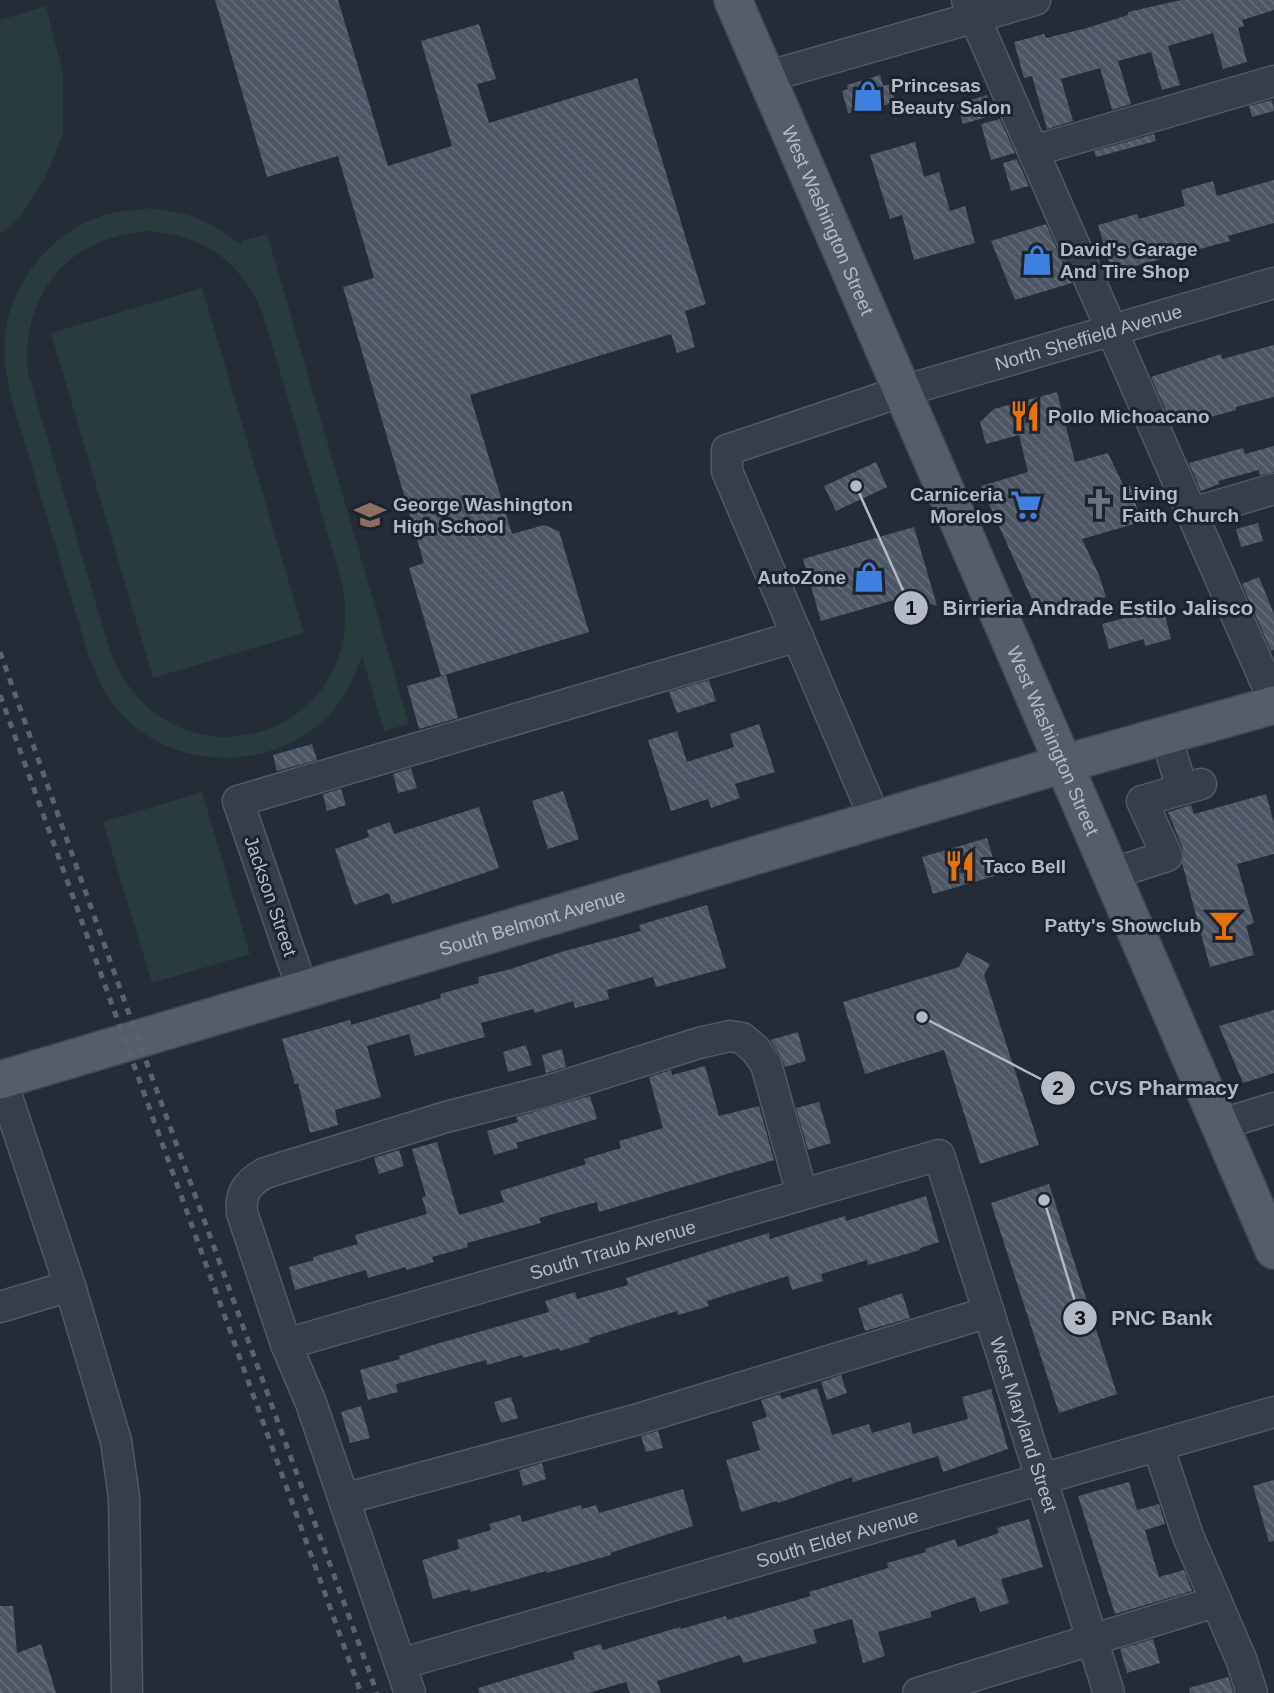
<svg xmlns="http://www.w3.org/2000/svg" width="1274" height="1693" font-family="Helvetica,sans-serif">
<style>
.green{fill:#293b3c;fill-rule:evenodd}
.building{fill:url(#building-back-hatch)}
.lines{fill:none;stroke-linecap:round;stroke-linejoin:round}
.minor-casing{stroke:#535964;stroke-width:33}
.major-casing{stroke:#414852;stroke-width:40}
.minor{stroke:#383e49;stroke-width:30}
.major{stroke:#565d69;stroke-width:37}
.rail{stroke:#5a6270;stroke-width:5;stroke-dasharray:7 7;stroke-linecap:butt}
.labels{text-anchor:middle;stroke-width:6;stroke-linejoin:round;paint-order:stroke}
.poi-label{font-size:19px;font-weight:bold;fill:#b3b9c5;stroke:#1d242e;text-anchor:start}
.street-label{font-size:19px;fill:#b3b9c5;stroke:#1d242e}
.leader{fill:none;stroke:#b3b9c5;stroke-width:2.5}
.callout-dot{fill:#b3b9c5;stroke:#1d242e;stroke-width:2.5}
.mark-label{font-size:21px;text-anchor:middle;font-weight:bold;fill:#111}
.callout-label{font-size:21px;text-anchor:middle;font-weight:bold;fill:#b3b9c5;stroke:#1d242e;stroke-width:6;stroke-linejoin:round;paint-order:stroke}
</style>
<defs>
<pattern id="building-back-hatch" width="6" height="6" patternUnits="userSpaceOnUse" patternTransform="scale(1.75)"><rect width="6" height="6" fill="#4d5664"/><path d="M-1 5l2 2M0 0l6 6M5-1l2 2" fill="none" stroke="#646c79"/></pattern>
</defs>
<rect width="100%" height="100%" fill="#242c38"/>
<path class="green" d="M46,6L63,73V133L47,174L21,216L0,234V20Z
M151,208C190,213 211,221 241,245V241L267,234L409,724L384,731L362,656C354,678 344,699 328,716C274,771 180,772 125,718C107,700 97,678 88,654L11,397C5,372 2,347 7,322C18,274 56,230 104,215C119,211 135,210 151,208ZM147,231C204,235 241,261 263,314L342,583C374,741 165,801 109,648L28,372C21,293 68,238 147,231Z
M202,288L304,633L153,678L51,333Z
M202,792L250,954L152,983L103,822Z"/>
<path class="building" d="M215,0H338L388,166L452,146L421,41L479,24L496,79L477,84L489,123L637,78L706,304L685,311L695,347L677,353L671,334L470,395L512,534L544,525L559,531L589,632L441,676L409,568L424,563L343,287L374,278L338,156L267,177Z
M1181,0H1274V10L1242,20L1244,26L1238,28L1247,62L1223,69L1213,33L1168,46L1180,85L1162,90L1151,52L1118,61L1131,104L1112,110L1100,68L1061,79L1073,121L1047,129L1032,76L1024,78L1014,42L1044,34L1046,38L1087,28L1128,15V12Z
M880,75L883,86L890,84L895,102L855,114V112L848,113L842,91L848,89L847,85Z
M987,95L993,115L963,124L957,104Z
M1272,100L1274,111L1252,117L1249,106Z
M1000,119L1015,153L991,160L981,124Z
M1154,134L1156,141L1096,157L1094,151Z
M915,142L924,177L939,172L950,211L965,206L975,243L914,260L902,215L890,219L870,155Z
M1017,159L1029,186L1011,191L1003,163Z
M1274,180V223L1228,236L1230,241L1112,272L1098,225L1137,214L1139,219L1185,206L1181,190L1213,181L1217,196Z
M1046,224L1072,283L1015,300L991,241Z
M1274,345V397L1236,407V410L1207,418L1206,414L1173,426L1151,377L1221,354L1222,359Z
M1057,392L1075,462L1108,453L1124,487L1130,485L1141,522L1082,539L1099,575L1106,597L1040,617L981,486L1028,472L1019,435L986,444L980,422L994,409Z
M1274,446V472L1260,475L1259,470L1218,481L1219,484L1201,491L1189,463L1243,448L1245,454Z
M876,462L887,487L836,511L824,486Z
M1258,523L1263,541L1241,547L1236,529Z
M914,527L937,606L908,596L821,621L803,559Z
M1259,577L1274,614V650L1271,651L1242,584Z
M1163,608L1171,639L1145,646L1144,639L1109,649L1102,624Z
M446,675L458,718L419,729L407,686Z
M709,680L716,701L677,713L669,692Z
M759,724L775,772L735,784L740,798L711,808L708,799L671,811L648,740L677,731L687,762L734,747L730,734Z
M312,744L317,760L277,771L273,755Z
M411,768L417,788L398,793L393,774Z
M341,789L346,805L327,811L323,794Z
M563,791L579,839L548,849L532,801Z
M1266,794L1274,823V854L1237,864L1254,923L1246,926L1254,955L1210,967L1182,863L1183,849L1168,812L1191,805L1194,814Z
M479,807L499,868L392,904L389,893L354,905L335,849L369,837L367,830L390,822L394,834Z
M987,838L998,875L933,894L922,857Z
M707,905L726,968L656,987L653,977L607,990L609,999L575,1008L573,1001L535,1013L533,1009L481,1023L485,1037L415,1056L409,1034L367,1046L381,1097L335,1110L338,1125L310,1133L298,1083L295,1084L282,1039L350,1020L351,1025L441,998L440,994L479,983L478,977L511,969L561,952L641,931L639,925Z
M967,952L990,964L984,975L1039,1145L980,1164L944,1050L865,1074L843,1002L959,967Z
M1274,1010V1073L1243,1083L1219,1026Z
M798,1032L806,1061L785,1067L780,1054L770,1040Z
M526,1045L532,1065L508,1072L503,1052Z
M562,1049L566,1067L546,1073L542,1055Z
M705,1066L719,1116L759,1106L774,1160L599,1212L597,1202L539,1218L541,1223L467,1243L468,1247L432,1257L434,1262L406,1270V1267L368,1278L366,1270L295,1290L289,1267L314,1260L313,1257L358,1244L355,1235L427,1214L422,1197L426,1196L412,1149L437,1142L459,1215L504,1202L500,1191L586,1164L584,1159L621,1148L619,1141L663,1128L649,1077L671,1070L672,1075Z
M590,1096L597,1119L516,1143L518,1148L494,1155L487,1131L518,1122L516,1117Z
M819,1102L831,1143L808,1150L796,1108Z
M399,1150L404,1166L379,1174L374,1158Z
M1049,1184L1117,1394L1059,1413L991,1203Z
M926,1196L939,1242L920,1248V1250L868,1265L867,1260L821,1274L823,1281L792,1290L788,1276L707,1301L709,1306L678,1315L677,1311L631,1325L589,1338L590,1342L560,1351L559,1348L523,1358L522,1355L487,1365L486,1360L396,1384L398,1392L368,1400L360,1370L400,1359L399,1356L436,1344L549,1312L545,1301L575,1292L577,1299L628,1285L626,1278L739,1242L769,1233L770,1239L845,1216L846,1221Z
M902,1293L910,1318L865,1331L858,1308Z
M841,1375L847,1393L827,1400L821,1382Z
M817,1388L832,1435L869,1424L872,1433L910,1422L913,1434L968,1419L962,1397L991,1389L1008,1449L943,1472L938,1456L853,1482L852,1477L778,1503L777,1501L741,1512L726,1460L760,1450L752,1422L767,1417L761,1400L780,1394L782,1399Z
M511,1397L518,1418L501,1423L494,1402Z
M361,1406L370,1438L350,1443L341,1412Z
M658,1431L663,1448L646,1452L641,1436Z
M542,1463L546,1479L523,1486L519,1470Z
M1274,1480V1541L1269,1542L1253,1486Z
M1129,1482L1137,1510L1159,1504L1165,1524L1145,1530L1159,1577L1184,1570L1192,1591L1115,1614L1078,1496Z
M683,1489L693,1526L610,1553L611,1555L547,1573L546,1571L471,1592L470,1589L433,1599L422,1560L459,1549L457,1540L491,1530L489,1524L520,1515L522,1522L581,1505L582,1509L596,1505L599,1513Z
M1029,1519L1043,1567L1001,1579L1009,1603L980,1612L975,1597L930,1612L932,1617L878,1632L885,1656L863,1663L852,1619L813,1630L817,1643L743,1663L740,1655L657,1681L661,1693H630L626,1682L588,1693H479L478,1688L575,1659L573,1652L601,1644L603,1650L680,1627L681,1629L726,1616L727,1620L811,1596L809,1592L888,1568L887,1563L926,1552L925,1549L955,1539L958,1547L999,1533L997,1528Z
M0,1606H13L17,1653L41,1644L56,1693H0Z
M1153,1639L1160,1663L1127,1673L1120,1649Z
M1228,1677L1234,1693H1190L1189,1688Z"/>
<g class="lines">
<defs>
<g id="minor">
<path d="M967,0L1274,701"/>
<path d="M766,77L1035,0"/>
<path d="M1033,151L1274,81"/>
<path d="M1192,513L1274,489"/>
<path d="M1166,735L1182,789"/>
<path id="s1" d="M876,821L727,471V450L903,391L1274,283"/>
<path d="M1111,874L1167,856L1142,801L1201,784"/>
<path d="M303,991L238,801L798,636"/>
<path d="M0,1076L70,1286L116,1441L124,1497L127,1693"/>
<path d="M1219,1125L1274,1108"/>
<path d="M0,1307L70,1286"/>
<path id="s2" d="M286,1344L939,1155L1109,1693"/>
<path d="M1158,1446L1188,1536L1241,1659L1252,1693"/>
<path d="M344,1499L635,1420L989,1312"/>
<path id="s3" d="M400,1664L1274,1412"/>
<path d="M410,1693L311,1403L286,1344L242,1213C240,1193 247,1183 265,1173L446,1117L547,1091L699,1043L730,1036L742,1038L755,1049L766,1064L802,1194"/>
<path d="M918,1693L1215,1602"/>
</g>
<g id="major">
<path id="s4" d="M733,0L1274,1250"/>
<path id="s5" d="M0,1080L1063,764L1274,705"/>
</g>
</defs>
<use href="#minor" class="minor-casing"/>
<use href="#major" class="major-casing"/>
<use href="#minor" class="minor"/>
<use href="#major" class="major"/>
<path class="rail" d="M0,652L138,1039L377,1693
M0,695L361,1693"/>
</g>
<defs>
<symbol id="shop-bare" viewBox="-9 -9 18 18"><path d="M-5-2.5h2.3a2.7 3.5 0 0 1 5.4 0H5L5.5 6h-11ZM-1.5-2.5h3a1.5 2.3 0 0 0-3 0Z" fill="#3f7fe0" stroke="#1d242e" stroke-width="2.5" paint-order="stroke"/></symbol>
<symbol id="restaurant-bare" viewBox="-9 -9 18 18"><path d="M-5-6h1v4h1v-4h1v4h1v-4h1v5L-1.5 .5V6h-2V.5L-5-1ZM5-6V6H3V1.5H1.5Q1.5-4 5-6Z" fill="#e8710a" stroke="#1d242e" stroke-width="2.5" paint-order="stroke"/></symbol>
<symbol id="church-bare" viewBox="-9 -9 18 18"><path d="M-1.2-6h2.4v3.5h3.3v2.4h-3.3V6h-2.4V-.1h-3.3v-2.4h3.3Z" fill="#6b7280" stroke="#1d242e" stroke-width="2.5" paint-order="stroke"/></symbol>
<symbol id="supermarket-bare" viewBox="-9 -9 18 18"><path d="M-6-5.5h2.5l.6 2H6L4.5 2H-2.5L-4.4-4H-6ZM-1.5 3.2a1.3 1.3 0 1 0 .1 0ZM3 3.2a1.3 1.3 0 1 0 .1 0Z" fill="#3f7fe0" stroke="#1d242e" stroke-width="2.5" paint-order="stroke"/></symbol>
<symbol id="school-bare" viewBox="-9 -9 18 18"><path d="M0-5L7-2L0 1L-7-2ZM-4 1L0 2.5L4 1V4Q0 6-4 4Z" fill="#8d6e63" stroke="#1d242e" stroke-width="2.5" paint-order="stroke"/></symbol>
<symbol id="bar-bare" viewBox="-9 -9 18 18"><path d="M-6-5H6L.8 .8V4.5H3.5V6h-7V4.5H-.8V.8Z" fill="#e8710a" stroke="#1d242e" stroke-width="2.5" paint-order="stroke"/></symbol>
</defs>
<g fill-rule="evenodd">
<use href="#shop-bare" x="846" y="74" width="44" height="44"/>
<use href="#shop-bare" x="1015" y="238" width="44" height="44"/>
<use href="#restaurant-bare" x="1003" y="394" width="44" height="44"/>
<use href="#church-bare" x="1077" y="482" width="44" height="44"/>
<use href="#supermarket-bare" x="1004" y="483" width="44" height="44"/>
<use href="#school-bare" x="348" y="493" width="44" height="44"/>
<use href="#shop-bare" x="847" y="555" width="44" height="44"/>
<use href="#restaurant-bare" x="938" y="844" width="44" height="44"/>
<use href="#bar-bare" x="1202" y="903" width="44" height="44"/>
</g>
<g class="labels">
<g class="poi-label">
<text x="891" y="92">Princesas<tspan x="891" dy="22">Beauty Salon</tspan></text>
<text x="1060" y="256">David's Garage<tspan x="1060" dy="22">And Tire Shop</tspan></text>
<text x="1048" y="423">Pollo Michoacano</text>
<text x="1122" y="500">Living<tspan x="1122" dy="22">Faith Church</tspan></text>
<text x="1003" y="501" text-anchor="end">Carniceria<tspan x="1003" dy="22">Morelos</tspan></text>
<text x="393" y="511">George Washington<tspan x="393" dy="22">High School</tspan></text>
<text x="846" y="584" text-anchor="end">AutoZone</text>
<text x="983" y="873">Taco Bell</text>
<text x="1201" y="932" text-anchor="end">Patty's Showclub</text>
</g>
<g class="street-label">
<text dy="7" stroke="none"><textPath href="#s4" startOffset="240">West Washington Street</textPath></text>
<text dy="7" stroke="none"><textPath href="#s1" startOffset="780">North Sheffield Avenue</textPath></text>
<text dy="7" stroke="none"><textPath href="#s4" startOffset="807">West Washington Street</textPath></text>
<text transform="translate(271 896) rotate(71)" y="7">Jackson Street</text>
<text dy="7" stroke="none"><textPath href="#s5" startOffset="555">South Belmont Avenue</textPath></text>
<text dy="7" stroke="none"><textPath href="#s2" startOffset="340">South Traub Avenue</textPath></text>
<text dy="7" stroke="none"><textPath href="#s2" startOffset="962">West Maryland Street</textPath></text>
<text dy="7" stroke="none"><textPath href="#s3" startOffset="455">South Elder Avenue</textPath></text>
</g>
</g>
<path class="leader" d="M856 486L911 608M922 1017L1058 1088M1044 1200L1080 1318"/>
<g class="callout-dot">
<circle cx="856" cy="486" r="7"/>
<circle cx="922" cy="1017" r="7"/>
<circle cx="1044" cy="1200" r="7"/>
<circle cx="911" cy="608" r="18"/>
<circle cx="1058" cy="1088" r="18"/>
<circle cx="1080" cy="1318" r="18"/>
</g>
<g class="mark-label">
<text x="911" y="615">1</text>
<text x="1058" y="1095">2</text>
<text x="1080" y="1325">3</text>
</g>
<g class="callout-label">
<text x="1098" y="615">Birrieria Andrade Estilo Jalisco</text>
<text x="1164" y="1095">CVS Pharmacy</text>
<text x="1162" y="1325">PNC Bank</text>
</g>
</svg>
